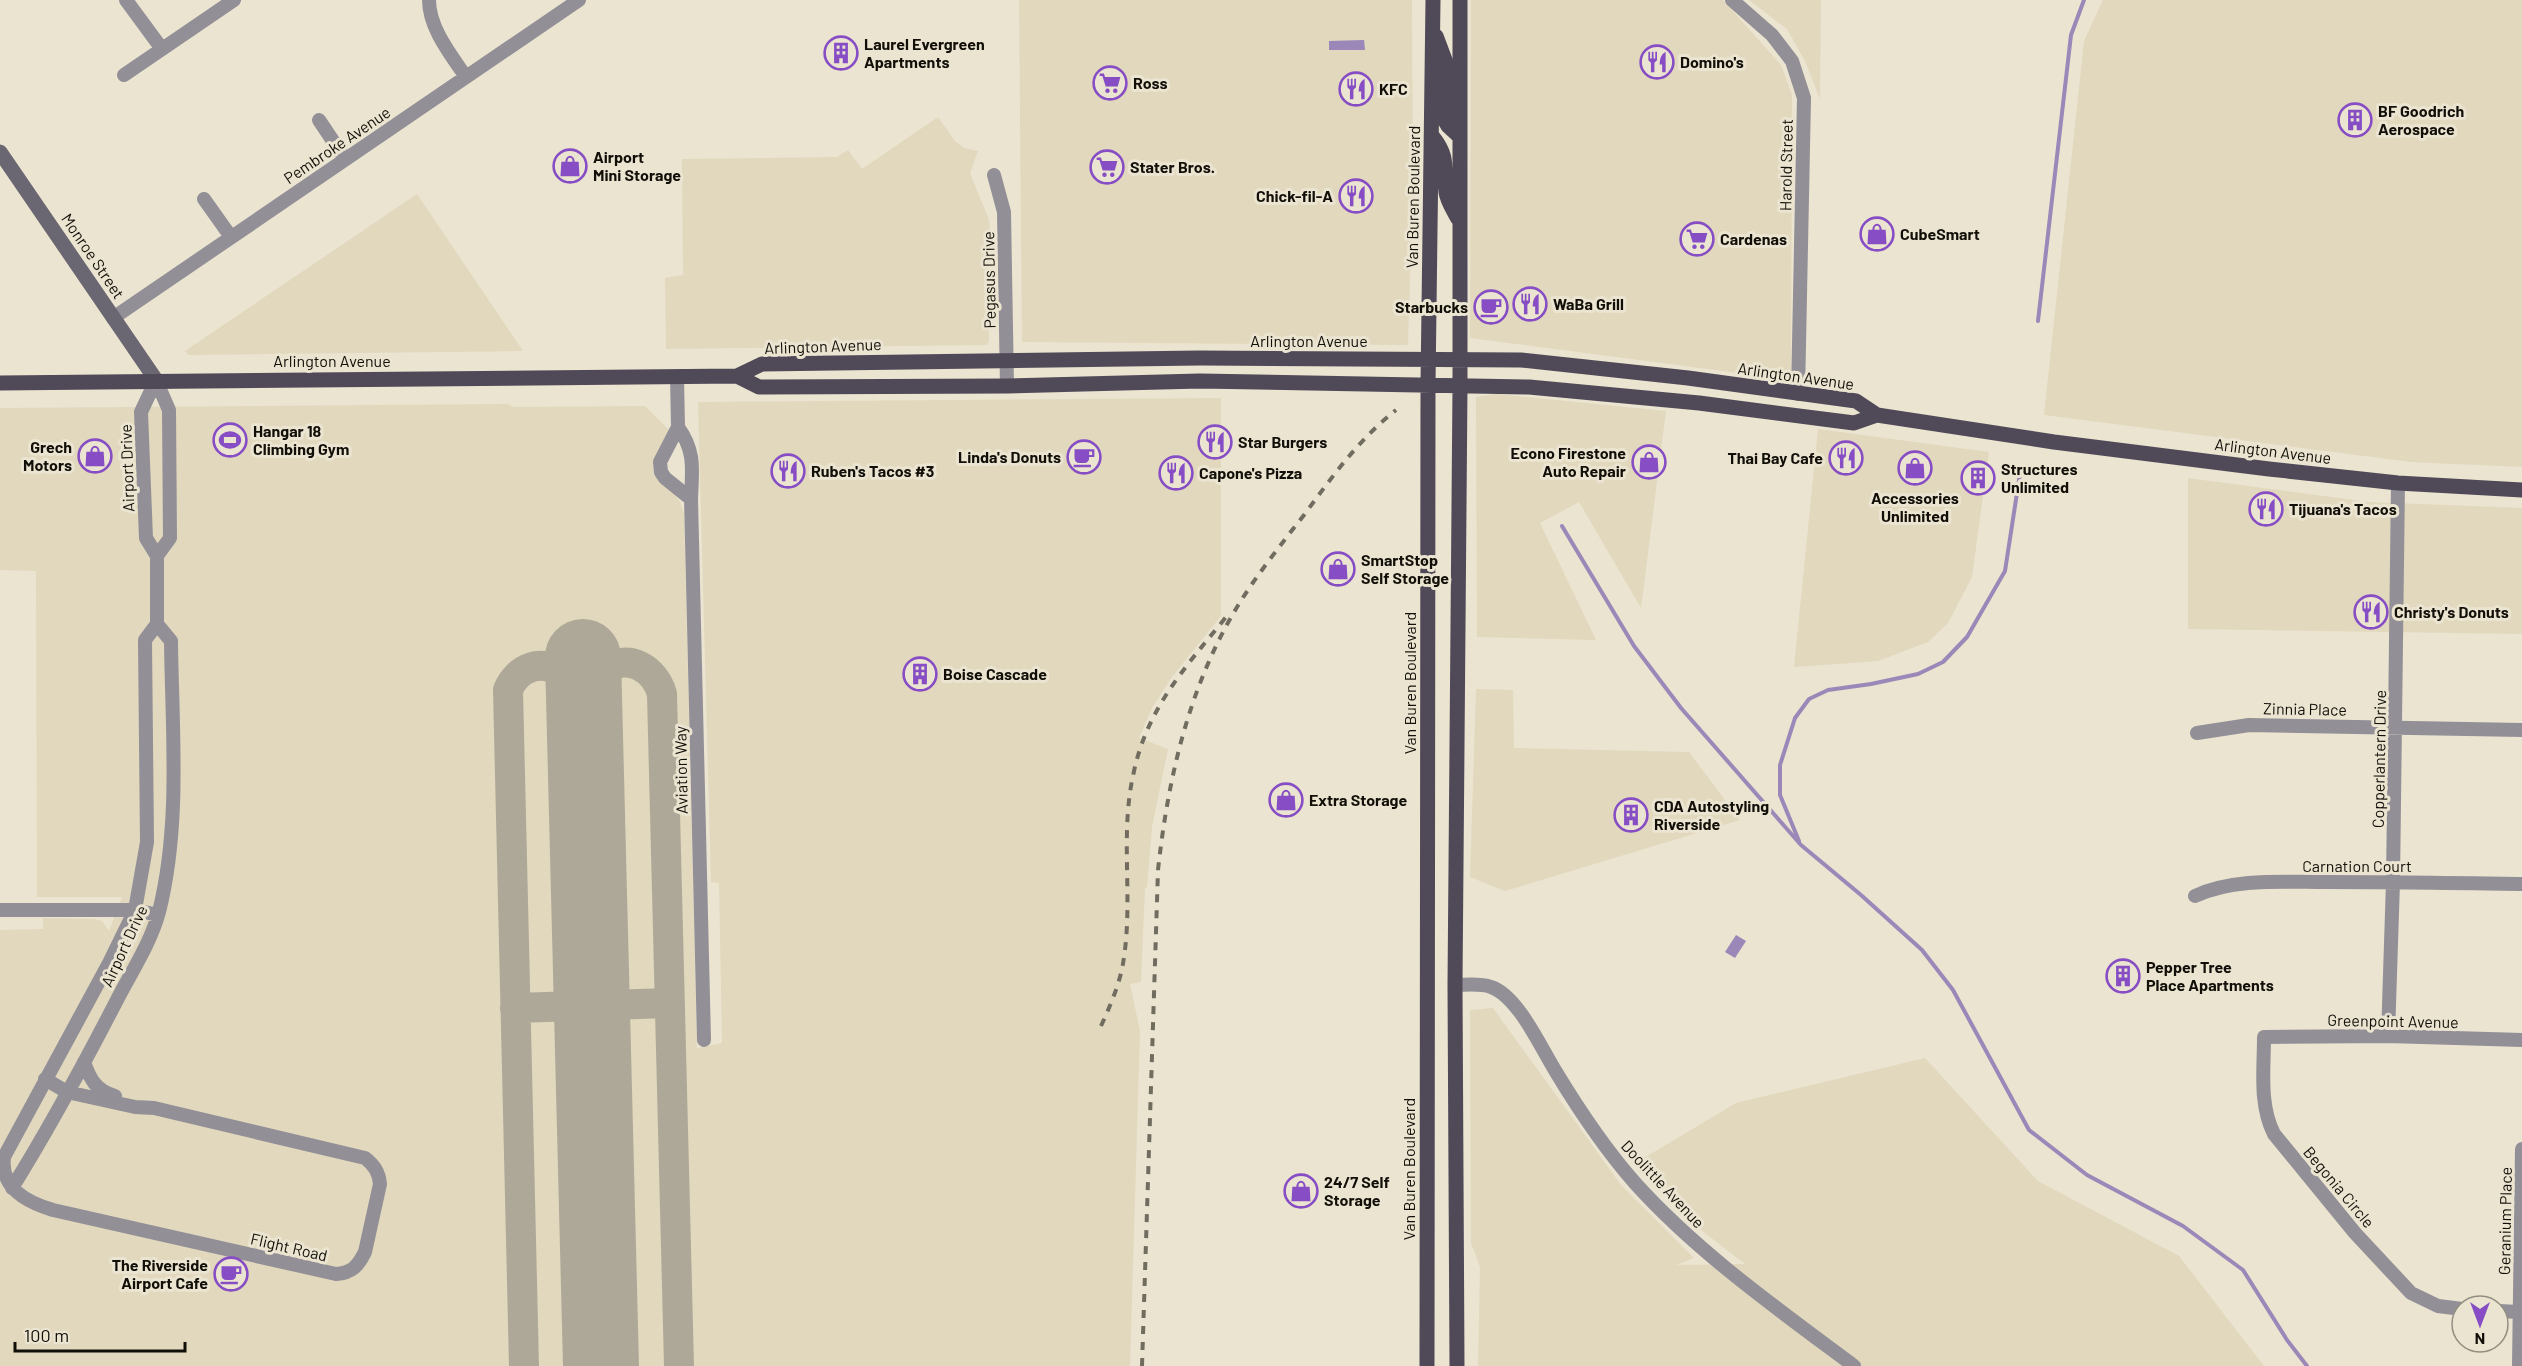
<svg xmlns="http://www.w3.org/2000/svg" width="2522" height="1366" font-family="Barlow,sans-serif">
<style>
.built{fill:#e1d8bd}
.water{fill:#9b88b8}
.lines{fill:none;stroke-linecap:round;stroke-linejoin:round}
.stream{stroke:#9b88b8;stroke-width:4}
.taxiway{stroke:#aea898;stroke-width:30}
.runway{stroke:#aea898;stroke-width:76}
.street{stroke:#928f97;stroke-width:14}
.secondary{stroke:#6b6772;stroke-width:15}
.primary{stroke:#504a58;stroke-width:15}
.rail{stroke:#706c60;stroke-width:4;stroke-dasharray:8 8;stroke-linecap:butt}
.labels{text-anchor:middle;stroke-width:6;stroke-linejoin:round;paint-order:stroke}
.poi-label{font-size:16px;font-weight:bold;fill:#110f08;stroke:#ebe4d1;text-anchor:start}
.street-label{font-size:16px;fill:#110f08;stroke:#ebe4d1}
</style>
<rect width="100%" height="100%" fill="#ebe4d1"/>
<path class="built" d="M1019,0H1412L1413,186L1408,345L1022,342Z
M1471,0H1723L1781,65L1792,95L1791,380L1470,338Z
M1749,0H1821L1820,99L1805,61L1787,29Z
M2103,0H2522V467L2411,462L2044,415L2084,41Z
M938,117L955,141L964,148L978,151L970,173L989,220L991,234L988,265L989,341L987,345L666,349L665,278L683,275L682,159L837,157L848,150L862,169Z
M417,194L523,351L188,355L185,351Z
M1496,394L1666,411L1641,608L1579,502L1540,523L1596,640L1477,637L1476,397Z
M1221,398V616L1172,677L1152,708L1139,738L1168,749L1152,827L1147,887L1145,888L1141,982L1130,984L1140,1031L1130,1366H0V930L43,929V918L94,919L102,921L109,931L122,897H37L36,571L0,570V408L508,404L513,407L645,406L669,430L656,476L660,483L674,493L680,502L684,514L697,1048L722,1043L719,883L711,882L698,402Z
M1818,429L1989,452L1972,577L1948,623L1928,642L1878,661L1794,667Z
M2188,478L2369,502L2522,508V634L2188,629Z
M1476,689L1513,690L1514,748L1689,752L1740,820L1505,891L1470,877Z
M1493,1008L1621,1185L1694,1258L1677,1265L1745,1264L1688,1220L1639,1161L1736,1103L1925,1058L2038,1181L2179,1256L2264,1366H1478L1480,1267L1471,1243L1470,1010Z"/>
<path class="water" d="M1364,40L1365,50H1329V41Z
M1736,935L1746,941L1735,958L1725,952Z"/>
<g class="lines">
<path class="stream" d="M2038,321L2071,35L2084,0
M1562,526L1634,646L1681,708L1801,845L1861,895L1922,950L1953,990L2029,1130L2087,1175L2183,1226L2243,1270L2287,1340L2307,1366
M1799,841L1780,795V765L1795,718L1809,699L1828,690L1871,684L1918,674L1943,662L1967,637L2005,571L2021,467"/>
<path class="taxiway" d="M515,1008L669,1003
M524,1366L508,690C517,668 542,657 562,674C570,682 577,692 584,700C590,690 595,676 606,669C629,653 655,669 662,694L679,1366"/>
<path class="runway" d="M583,657L601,1366"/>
<path class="street" d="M126,0L162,49
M429,0C429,28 451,55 466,77
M1732,0L1772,35L1792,61L1804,98L1798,394
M124,75L234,0
M319,120L345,159
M994,175L1004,212L1007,386
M204,199L231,237
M113,318L579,0
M677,377L678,427L660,462L661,472L665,478L691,499
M156,380L169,410L170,538L157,556
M678,427C696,452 692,470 691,499L704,1040
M2197,733L2249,725L2522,730
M2195,896C2233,878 2283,882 2325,882C2391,882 2456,883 2522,884
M0,910H135L158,915
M1455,985C1466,985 1480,983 1491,987C1518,996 1541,1048 1556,1072C1579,1110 1605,1149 1635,1183C1697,1252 1779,1310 1854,1366
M2388,1036L2393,882L2398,483
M84,1062C90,1079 96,1091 115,1096
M45,1079L67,1092L135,1107L154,1108L365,1158C374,1165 379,1172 380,1184L365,1252C358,1266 352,1273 336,1274L53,1210C26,1202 0,1188 4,1157L109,963L135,910L147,842L145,640L157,624V556L146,538L141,412L156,380
M12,1188C50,1127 85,1062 118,998C132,971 151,942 159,912C181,824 172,730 171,641L157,624
M2462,1309L2438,1306L2411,1293L2355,1233L2274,1134C2259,1105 2264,1069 2264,1037L2388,1036L2522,1040
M2498,1311L2520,1312
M2519,1366L2522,1149"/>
<path class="secondary" d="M0,152L156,380"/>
<path class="primary" d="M1436,36L1445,60V121L1448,126L1460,137
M1433,137C1450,158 1443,169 1446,192C1447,201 1454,211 1458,219
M737,376L759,387L1007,386L1200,381L1529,387L1699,403L1854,423L1877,415
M0,383L737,376L762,364L1200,358L1521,360L1688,378L1856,401L1877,415L2054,442L2269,469L2398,483L2522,490
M1427,1366L1428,385L1433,0
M1457,1366L1455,985L1460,386V0"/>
<path class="rail" d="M1101,1026C1111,1004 1121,981 1124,957C1133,897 1120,835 1133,776C1146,709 1185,668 1226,617
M1142,1366L1158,870C1169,769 1193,669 1252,584C1268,561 1286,538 1304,515C1332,477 1359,439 1396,410"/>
</g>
<defs>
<symbol id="building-ring" viewBox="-11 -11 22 22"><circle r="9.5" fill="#ebe4d1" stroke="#864dc4" stroke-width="1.5"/><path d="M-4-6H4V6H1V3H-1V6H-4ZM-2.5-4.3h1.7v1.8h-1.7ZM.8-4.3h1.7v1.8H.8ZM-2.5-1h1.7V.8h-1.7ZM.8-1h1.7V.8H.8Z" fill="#864dc4"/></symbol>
<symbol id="restaurant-ring" viewBox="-11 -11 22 22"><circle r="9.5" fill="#ebe4d1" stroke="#864dc4" stroke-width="1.5"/><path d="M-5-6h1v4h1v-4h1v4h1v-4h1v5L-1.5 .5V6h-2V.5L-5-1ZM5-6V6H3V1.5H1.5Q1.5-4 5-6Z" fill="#864dc4"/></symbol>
<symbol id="supermarket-ring" viewBox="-11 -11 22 22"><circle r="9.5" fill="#ebe4d1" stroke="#864dc4" stroke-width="1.5"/><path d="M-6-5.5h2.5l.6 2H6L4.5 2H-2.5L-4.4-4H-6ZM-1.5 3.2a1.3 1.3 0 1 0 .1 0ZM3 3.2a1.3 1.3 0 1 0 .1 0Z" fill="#864dc4"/></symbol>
<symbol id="shop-ring" viewBox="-11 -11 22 22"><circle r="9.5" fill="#ebe4d1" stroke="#864dc4" stroke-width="1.5"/><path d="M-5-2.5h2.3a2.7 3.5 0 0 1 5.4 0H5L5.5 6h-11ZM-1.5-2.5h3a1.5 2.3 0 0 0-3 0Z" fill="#864dc4"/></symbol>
<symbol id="cafe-ring" viewBox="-11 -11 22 22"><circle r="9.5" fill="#ebe4d1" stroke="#864dc4" stroke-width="1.5"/><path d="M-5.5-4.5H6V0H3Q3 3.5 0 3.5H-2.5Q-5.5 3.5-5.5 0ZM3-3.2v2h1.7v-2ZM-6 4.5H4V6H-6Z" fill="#864dc4"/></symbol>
<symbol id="stadium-ring" viewBox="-11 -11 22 22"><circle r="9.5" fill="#ebe4d1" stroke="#864dc4" stroke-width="1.5"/><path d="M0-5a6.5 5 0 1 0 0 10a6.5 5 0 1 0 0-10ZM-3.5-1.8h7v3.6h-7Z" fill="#864dc4"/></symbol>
</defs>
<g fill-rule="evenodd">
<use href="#building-ring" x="822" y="34" width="38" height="38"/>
<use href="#restaurant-ring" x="1638" y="43" width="38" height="38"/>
<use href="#supermarket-ring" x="1091" y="64" width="38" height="38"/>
<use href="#restaurant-ring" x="1337" y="70" width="38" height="38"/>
<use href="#building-ring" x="2336" y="101" width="38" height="38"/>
<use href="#shop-ring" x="551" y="147" width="38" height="38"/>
<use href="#supermarket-ring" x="1088" y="148" width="38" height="38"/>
<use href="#restaurant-ring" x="1337" y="177" width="38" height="38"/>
<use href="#shop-ring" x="1858" y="215" width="38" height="38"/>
<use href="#supermarket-ring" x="1678" y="220" width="38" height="38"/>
<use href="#restaurant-ring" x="1511" y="285" width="38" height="38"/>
<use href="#cafe-ring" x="1472" y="288" width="38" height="38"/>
<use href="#stadium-ring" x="211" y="421" width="38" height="38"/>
<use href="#restaurant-ring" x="1196" y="423" width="38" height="38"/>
<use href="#shop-ring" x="76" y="437" width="38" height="38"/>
<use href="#cafe-ring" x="1065" y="438" width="38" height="38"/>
<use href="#restaurant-ring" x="1827" y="439" width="38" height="38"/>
<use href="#shop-ring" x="1630" y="443" width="38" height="38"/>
<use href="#shop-ring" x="1896" y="449" width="38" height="38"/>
<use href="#restaurant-ring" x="769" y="452" width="38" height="38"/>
<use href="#restaurant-ring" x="1157" y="454" width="38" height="38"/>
<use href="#building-ring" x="1959" y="459" width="38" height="38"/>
<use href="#restaurant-ring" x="2247" y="490" width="38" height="38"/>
<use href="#shop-ring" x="1319" y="550" width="38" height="38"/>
<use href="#restaurant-ring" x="2352" y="593" width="38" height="38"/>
<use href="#building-ring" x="901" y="655" width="38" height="38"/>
<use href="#shop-ring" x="1267" y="781" width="38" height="38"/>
<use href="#building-ring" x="1612" y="796" width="38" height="38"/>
<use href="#building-ring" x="2104" y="957" width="38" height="38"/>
<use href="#shop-ring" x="1282" y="1172" width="38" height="38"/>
<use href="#cafe-ring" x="212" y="1255" width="38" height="38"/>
</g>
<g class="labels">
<g class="poi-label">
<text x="864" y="50">Laurel Evergreen<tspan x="864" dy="18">Apartments</tspan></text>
<text x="1680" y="68">Domino's</text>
<text x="1133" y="89">Ross</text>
<text x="1379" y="95">KFC</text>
<text x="2378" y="117">BF Goodrich<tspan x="2378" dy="18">Aerospace</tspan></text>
<text x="593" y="163">Airport<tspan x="593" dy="18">Mini Storage</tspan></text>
<text x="1130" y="173">Stater Bros.</text>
<text x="1333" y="202" text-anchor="end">Chick-fil-A</text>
<text x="1900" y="240">CubeSmart</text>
<text x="1720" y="245">Cardenas</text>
<text x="1553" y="310">WaBa Grill</text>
<text x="1468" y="313" text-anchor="end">Starbucks</text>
<text x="253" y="437">Hangar 18<tspan x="253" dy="18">Climbing Gym</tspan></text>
<text x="1238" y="448">Star Burgers</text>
<text x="72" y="453" text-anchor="end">Grech<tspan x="72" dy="18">Motors</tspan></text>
<text x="1626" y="459" text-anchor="end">Econo Firestone<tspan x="1626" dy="18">Auto Repair</tspan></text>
<text x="1061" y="463" text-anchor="end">Linda's Donuts</text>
<text x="1823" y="464" text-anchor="end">Thai Bay Cafe</text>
<text x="2001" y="475">Structures<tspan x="2001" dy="18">Unlimited</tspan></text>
<text x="811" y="477">Ruben's Tacos #3</text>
<text x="1199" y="479">Capone's Pizza</text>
<text x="1915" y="504" text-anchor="middle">Accessories<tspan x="1915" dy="18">Unlimited</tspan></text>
<text x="2289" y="515">Tijuana's Tacos</text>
<text x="1361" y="566">SmartStop<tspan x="1361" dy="18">Self Storage</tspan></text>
<text x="2394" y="618">Christy's Donuts</text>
<text x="943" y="680">Boise Cascade</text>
<text x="1309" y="806">Extra Storage</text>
<text x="1654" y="812">CDA Autostyling<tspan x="1654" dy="18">Riverside</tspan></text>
<text x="2146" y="973">Pepper Tree<tspan x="2146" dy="18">Place Apartments</tspan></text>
<text x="1324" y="1188">24/7 Self<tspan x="1324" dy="18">Storage</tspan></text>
<text x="208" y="1271" text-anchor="end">The Riverside<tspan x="208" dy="18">Airport Cafe</tspan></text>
</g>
<g class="street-label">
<text transform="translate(337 145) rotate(-34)" y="6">Pembroke Avenue</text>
<text transform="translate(1786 165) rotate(-89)" y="6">Harold Street</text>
<text transform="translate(1413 197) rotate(-89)" y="6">Van Buren Boulevard</text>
<text transform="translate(93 256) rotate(56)" y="6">Monroe Street</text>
<text transform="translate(989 280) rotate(-91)" y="6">Pegasus Drive</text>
<text x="1309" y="347">Arlington Avenue</text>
<text transform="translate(823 346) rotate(-2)" y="6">Arlington Avenue</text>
<text x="332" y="367">Arlington Avenue</text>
<text transform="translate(1796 376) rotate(8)" y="6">Arlington Avenue</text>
<text transform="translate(2273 451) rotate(7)" y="6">Arlington Avenue</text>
<text transform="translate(127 468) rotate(-92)" y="6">Airport Drive</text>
<text transform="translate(1410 683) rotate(-90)" y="6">Van Buren Boulevard</text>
<text transform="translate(2305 709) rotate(1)" y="6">Zinnia Place</text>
<text transform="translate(2379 759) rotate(-89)" y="6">Copperlantern Drive</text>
<text transform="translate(681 770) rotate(-91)" y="6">Aviation Way</text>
<text x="2357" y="872">Carnation Court</text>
<text transform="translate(124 946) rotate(-65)" y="6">Airport Drive</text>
<text transform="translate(2393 1021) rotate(1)" y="6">Greenpoint Avenue</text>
<text transform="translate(1409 1169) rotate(-90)" y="6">Van Buren Boulevard</text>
<text transform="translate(1663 1184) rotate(47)" y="6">Doolittle Avenue</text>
<text transform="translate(2339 1187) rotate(50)" y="6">Begonia Circle</text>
<text transform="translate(2505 1221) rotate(-89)" y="6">Geranium Place</text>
<text transform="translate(289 1247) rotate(13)" y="6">Flight Road</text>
</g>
</g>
<g transform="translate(2480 1324) rotate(180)"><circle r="28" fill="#ebe4d1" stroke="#948f81" stroke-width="1.5"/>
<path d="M0-4.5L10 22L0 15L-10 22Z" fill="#864dc4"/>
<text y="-9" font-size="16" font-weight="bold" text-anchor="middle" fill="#110f08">N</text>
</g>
<path d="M15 1342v9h170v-9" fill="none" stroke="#110f08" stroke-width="3"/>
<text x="24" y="1342" font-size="18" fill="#110f08" stroke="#ebe4d1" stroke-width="4.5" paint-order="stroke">100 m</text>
</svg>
